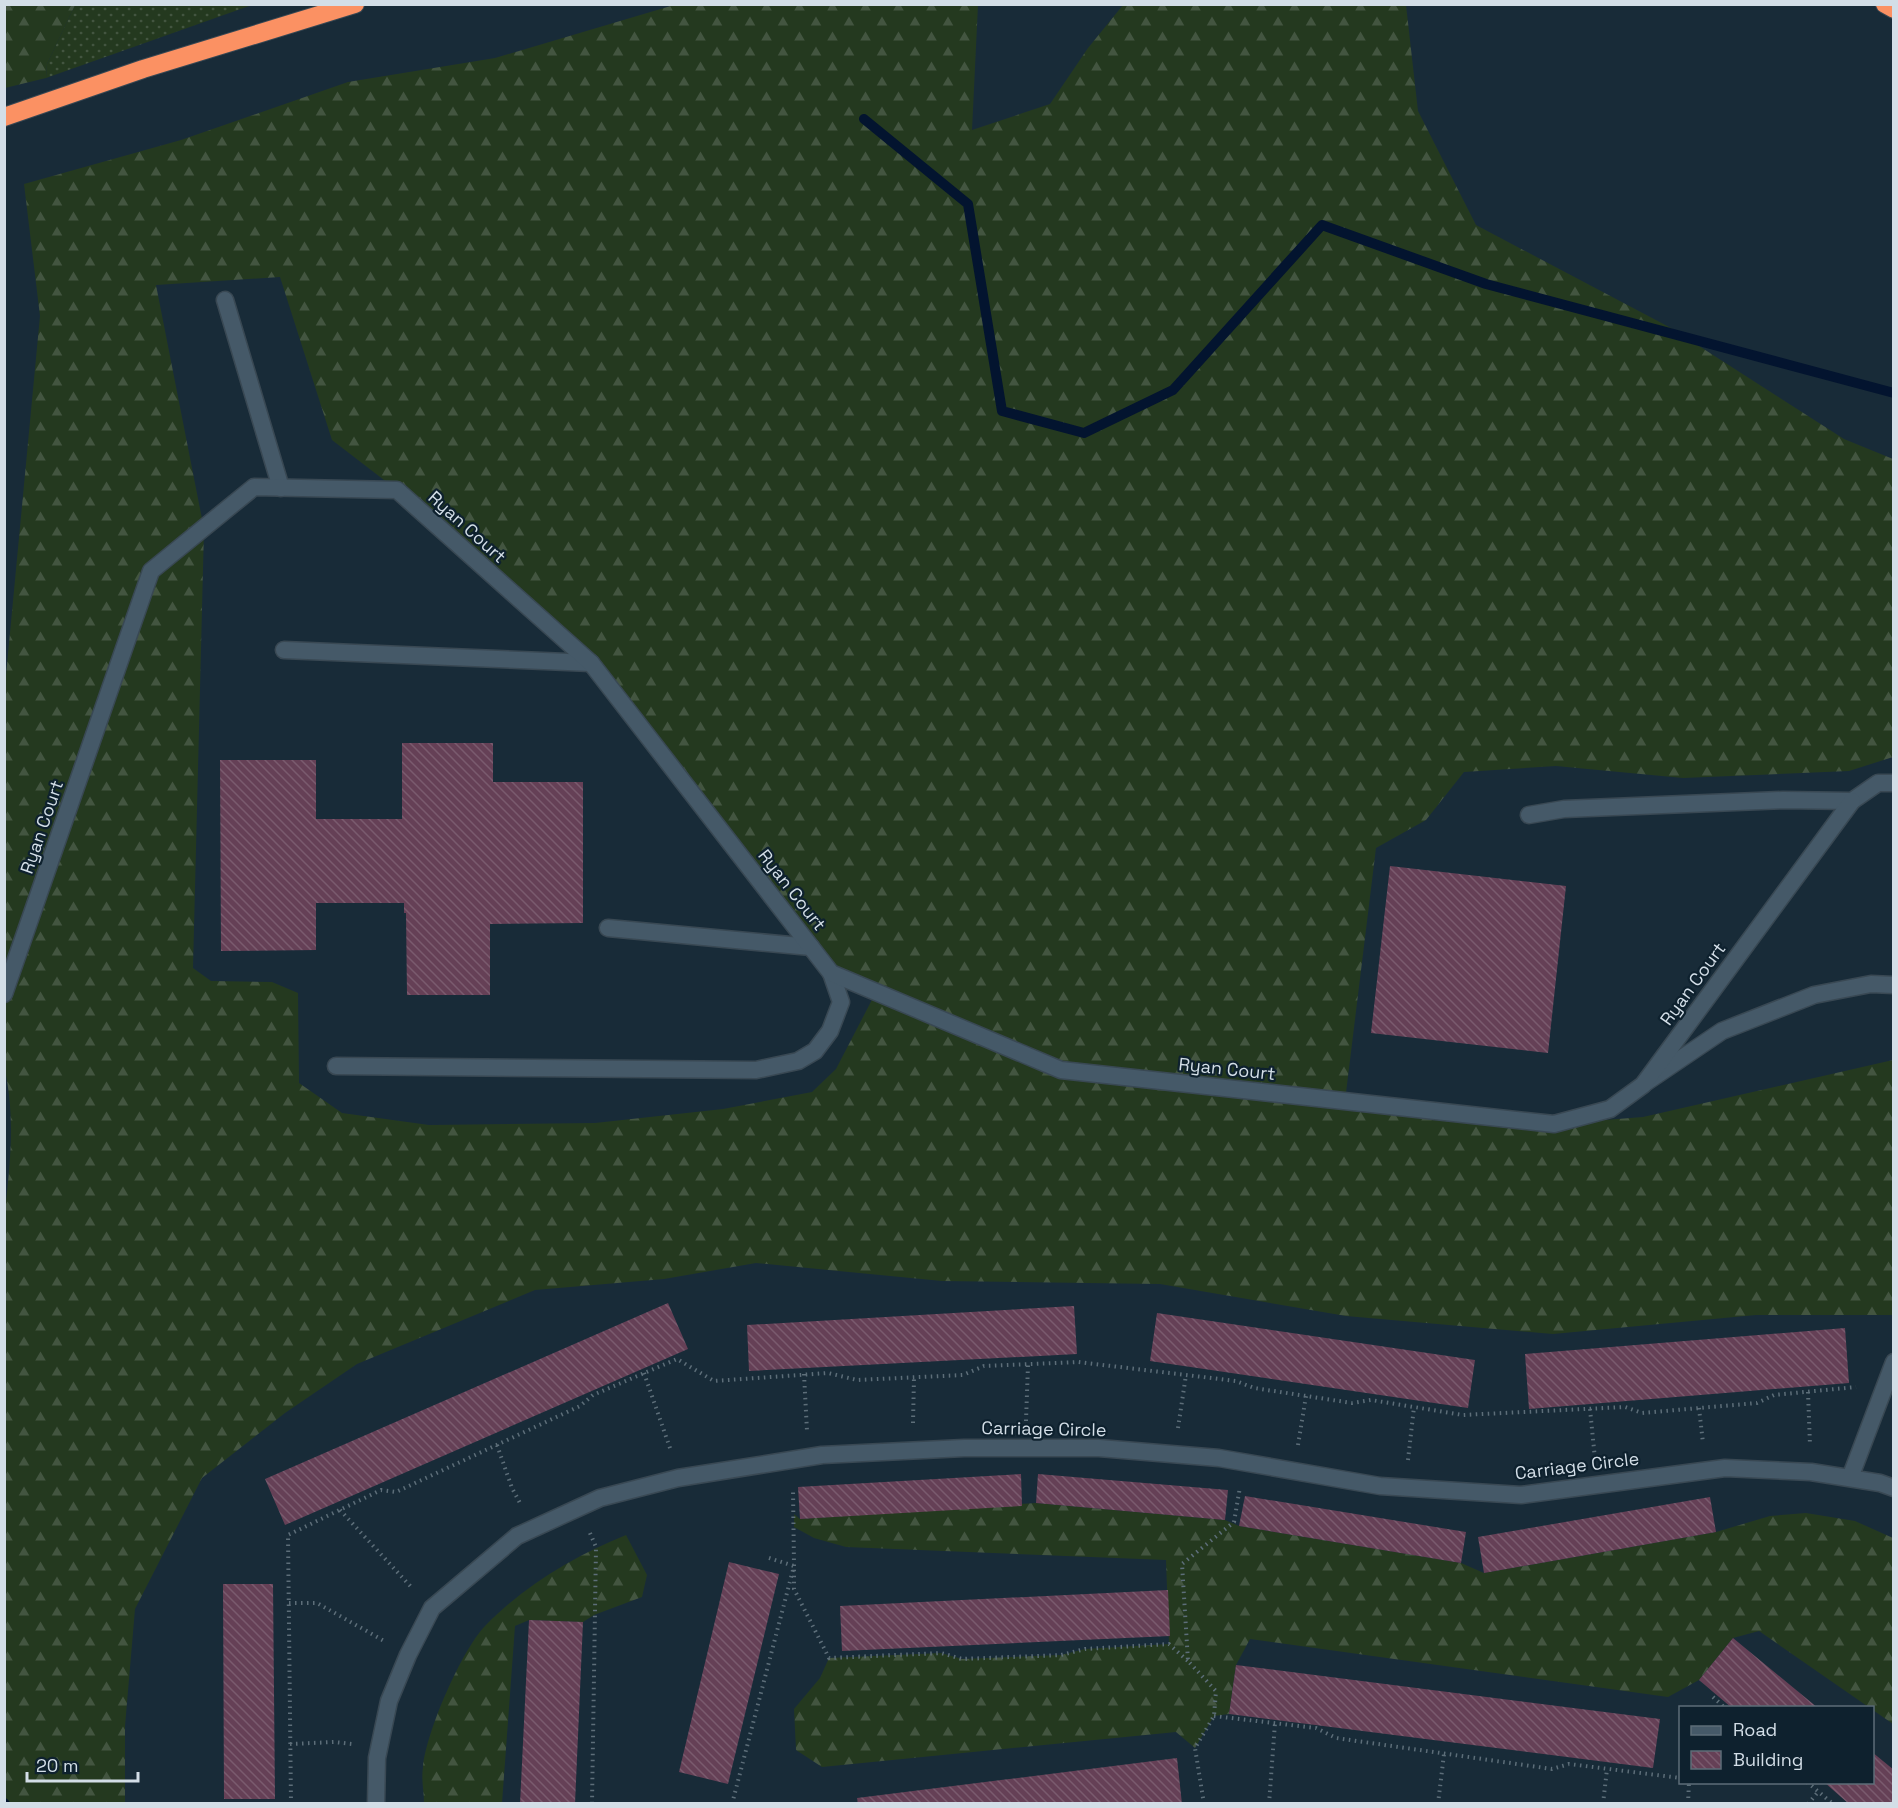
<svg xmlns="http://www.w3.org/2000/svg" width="1898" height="1808" font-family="'Space Grotesk',sans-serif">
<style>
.grass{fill:url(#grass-dots)}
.forest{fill:url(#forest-firs);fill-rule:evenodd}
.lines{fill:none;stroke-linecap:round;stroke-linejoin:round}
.stream{stroke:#03142f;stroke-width:10}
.building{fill:url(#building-back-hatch)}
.service-casing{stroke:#394853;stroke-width:19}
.minor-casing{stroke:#394853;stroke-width:19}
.motorway-casing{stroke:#394853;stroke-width:20}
.path{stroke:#5d6e79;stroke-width:4;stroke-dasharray:1.5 4.5;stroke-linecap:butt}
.service{stroke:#455968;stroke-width:16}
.minor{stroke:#455968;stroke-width:16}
.motorway{stroke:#fb9163;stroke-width:18}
.labels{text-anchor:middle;stroke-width:4.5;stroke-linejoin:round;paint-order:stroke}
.street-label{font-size:18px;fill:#d3dee7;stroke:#0e212e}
</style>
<defs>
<pattern id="grass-dots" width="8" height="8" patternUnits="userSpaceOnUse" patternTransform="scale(1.5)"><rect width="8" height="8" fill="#24391f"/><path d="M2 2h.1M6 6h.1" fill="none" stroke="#435540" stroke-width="1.8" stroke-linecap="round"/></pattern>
<pattern id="forest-firs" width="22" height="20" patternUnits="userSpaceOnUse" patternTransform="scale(1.5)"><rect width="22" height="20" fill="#24391f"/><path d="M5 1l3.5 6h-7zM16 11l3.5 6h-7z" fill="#435540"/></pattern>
<pattern id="building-back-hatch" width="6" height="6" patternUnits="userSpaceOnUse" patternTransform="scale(1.5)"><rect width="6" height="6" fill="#654056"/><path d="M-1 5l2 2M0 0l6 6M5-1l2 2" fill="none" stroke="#7a5b6e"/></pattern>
</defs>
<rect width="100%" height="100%" fill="#182b38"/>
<path class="grass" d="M75,5H252L46,78L47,64Z"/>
<path class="forest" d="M4,5H75L47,64L46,78L5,88Z
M674,5H978L972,130L1050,104L1088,48L1123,5H1406L1418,111L1476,225L1671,328L1844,439L1893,459V757L1849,771L1683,778L1556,766L1464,772L1426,820L1376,848L1345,1101L1554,1124L1643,1117L1893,1060V1315H1756L1553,1334L1346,1316L1160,1284L942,1281L756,1263L664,1279L535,1290L357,1364L285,1413L202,1478L135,1609L125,1726V1803L5,1804L4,1219C10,1167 16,1117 4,1066V696L40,316L24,184L181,140L348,82L495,58ZM280,277L332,440L397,490L591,663L831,973L876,992L836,1069L812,1092L723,1109L595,1123L429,1125L342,1113L299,1083L298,993L272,982L211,981L193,968L204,529L156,285Z
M1036,1503L1225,1520L1239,1526L1461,1563L1484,1573L1716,1532L1770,1516L1806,1513L1855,1521L1893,1538V1724L1759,1631L1733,1638L1699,1680L1668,1697L1250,1639L1236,1665L1229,1714L1214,1716L1195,1748L1176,1732L822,1767L796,1750L794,1709L820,1678L829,1658L941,1653L962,1659L1061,1655L1085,1649L1169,1644L1166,1560L846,1547L814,1538L794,1527V1514L800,1519Z
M626,1535L647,1575L642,1597L594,1615L583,1622L529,1620L515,1626L502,1803H424C424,1792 421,1779 423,1767C426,1733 461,1651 485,1626C522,1587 576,1555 626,1535Z"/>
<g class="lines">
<path class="stream" d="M864,119L968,204L1002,411L1084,433L1173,390L1322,225L1486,284L1894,393
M4,1803L5,1804"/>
</g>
<path class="building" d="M402,743H493V782H583V923L490,924V995H407L406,913H404V903H316V950L221,951L220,760H316V819H402Z
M1390,866L1566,886L1548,1053L1371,1033Z
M668,1303L688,1349L285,1525L265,1479Z
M1074,1306L1077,1354L749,1371L747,1325Z
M1157,1313L1475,1360L1468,1408L1150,1361Z
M1845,1328L1849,1383L1529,1409L1525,1354Z
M1021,1474L1022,1506L800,1519L798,1487Z
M1038,1474L1228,1490L1225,1520L1036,1503Z
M1245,1496L1466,1532L1461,1563L1239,1526Z
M1710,1497L1716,1532L1484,1573L1478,1537Z
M729,1562L779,1574L728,1784L679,1772Z
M223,1584H273L275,1799H224Z
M1168,1590L1170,1636L842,1651L840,1606Z
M529,1620L583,1622L575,1804H520Z
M1733,1638L1818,1708H1732L1699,1680Z
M1236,1665L1660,1719L1653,1768L1229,1714Z
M1872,1752L1894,1770V1804H1849L1824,1782H1872Z
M1177,1758L1182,1804H858L857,1798Z"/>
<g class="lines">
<defs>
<path id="service" d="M225,300L281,488
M284,650L591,663
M1529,815L1564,809L1783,800L1852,801L1878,783H1894
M608,928L811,947
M336,1066L756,1070L798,1061L815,1051L830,1031L841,1002L831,973
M1645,1083L1722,1031L1814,995L1871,984L1894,985"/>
<path id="minor" d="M4,994L151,571L254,487L397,490L591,663L831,973L1061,1070L1554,1124L1610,1109L1643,1085L1852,801
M1850,1478L1894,1362
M376,1804L377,1758L389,1701L408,1655L432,1608L517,1536L600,1498L678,1478L822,1455L964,1448H1099L1219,1458L1380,1486L1521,1495L1725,1468L1811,1472L1880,1483L1894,1488"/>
<path id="motorway" d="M1885,4L1894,9
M4,117L143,69L355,4"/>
</defs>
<use href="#service" class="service-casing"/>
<use href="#minor" class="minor-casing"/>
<use href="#motorway" class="motorway-casing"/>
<path class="path" d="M644,1373L671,1451
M804,1374L807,1431
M1808,1392L1810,1445
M1699,1408L1703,1443
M1590,1409L1595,1459
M1026,1421L1028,1365
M913,1423L914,1377
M1178,1428L1186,1375
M497,1445L512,1488L521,1505
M1298,1445L1306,1396
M1408,1460L1414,1407
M340,1510L413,1589
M590,1533L596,1547L592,1804
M769,1558L794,1566V1589L829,1658L941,1653L962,1659L1061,1655L1085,1649L1169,1644L1188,1661
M289,1603H317L386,1642
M1713,1697L1725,1708
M1214,1716L1316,1728L1336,1738L1552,1769L1569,1764L1680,1778
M290,1744L334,1742L352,1744
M1807,1782L1833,1804
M291,1804L288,1535L381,1490L396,1492L580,1406L593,1395L677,1359L714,1381L828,1373L857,1380L963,1375L984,1366L1078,1362L1236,1381L1254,1388L1352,1403L1371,1400L1463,1415L1625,1407L1642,1413L1757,1403L1774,1395L1856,1387
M732,1804L794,1566L793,1488
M1204,1804L1195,1748L1214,1716L1216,1691L1188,1661L1182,1564L1234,1522L1240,1487
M1269,1804L1275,1723
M1438,1804L1444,1754
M1603,1804L1607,1769
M1688,1804L1689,1782
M1808,1804L1818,1792"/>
<use href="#service" class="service"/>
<use href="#minor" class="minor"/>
<use href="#motorway" class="motorway"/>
</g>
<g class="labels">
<g class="street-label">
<text transform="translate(467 527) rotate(42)" y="6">Ryan Court</text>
<text transform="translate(42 827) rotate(-71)" y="6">Ryan Court</text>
<text transform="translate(792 890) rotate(52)" y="6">Ryan Court</text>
<text transform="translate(1693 984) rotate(-54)" y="6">Ryan Court</text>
<text transform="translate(1227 1069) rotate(6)" y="6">Ryan Court</text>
<text transform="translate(1044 1429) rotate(1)" y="6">Carriage Circle</text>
<text transform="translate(1577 1466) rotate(-7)" y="6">Carriage Circle</text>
</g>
</g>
<rect width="1898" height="1808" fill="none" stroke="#d3dee7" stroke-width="12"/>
<rect x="1679" y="1706" width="195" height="78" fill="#0e212e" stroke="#5d6d78" stroke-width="1.5"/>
<rect x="1691" y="1726" width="30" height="9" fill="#455968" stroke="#5d6d78" stroke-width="1.5"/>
<text x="1733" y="1736" font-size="18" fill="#d3dee7">Road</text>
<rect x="1691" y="1751" width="30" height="18" fill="url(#building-back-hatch)" stroke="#5d6d78" stroke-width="1.5"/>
<text x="1733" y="1766" font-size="18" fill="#d3dee7">Building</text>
<path d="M27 1772v9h111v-9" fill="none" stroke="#d3dee7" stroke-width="3"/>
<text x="36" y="1772" font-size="18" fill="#d3dee7" stroke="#0e212e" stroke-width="4.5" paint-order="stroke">20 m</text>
</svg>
